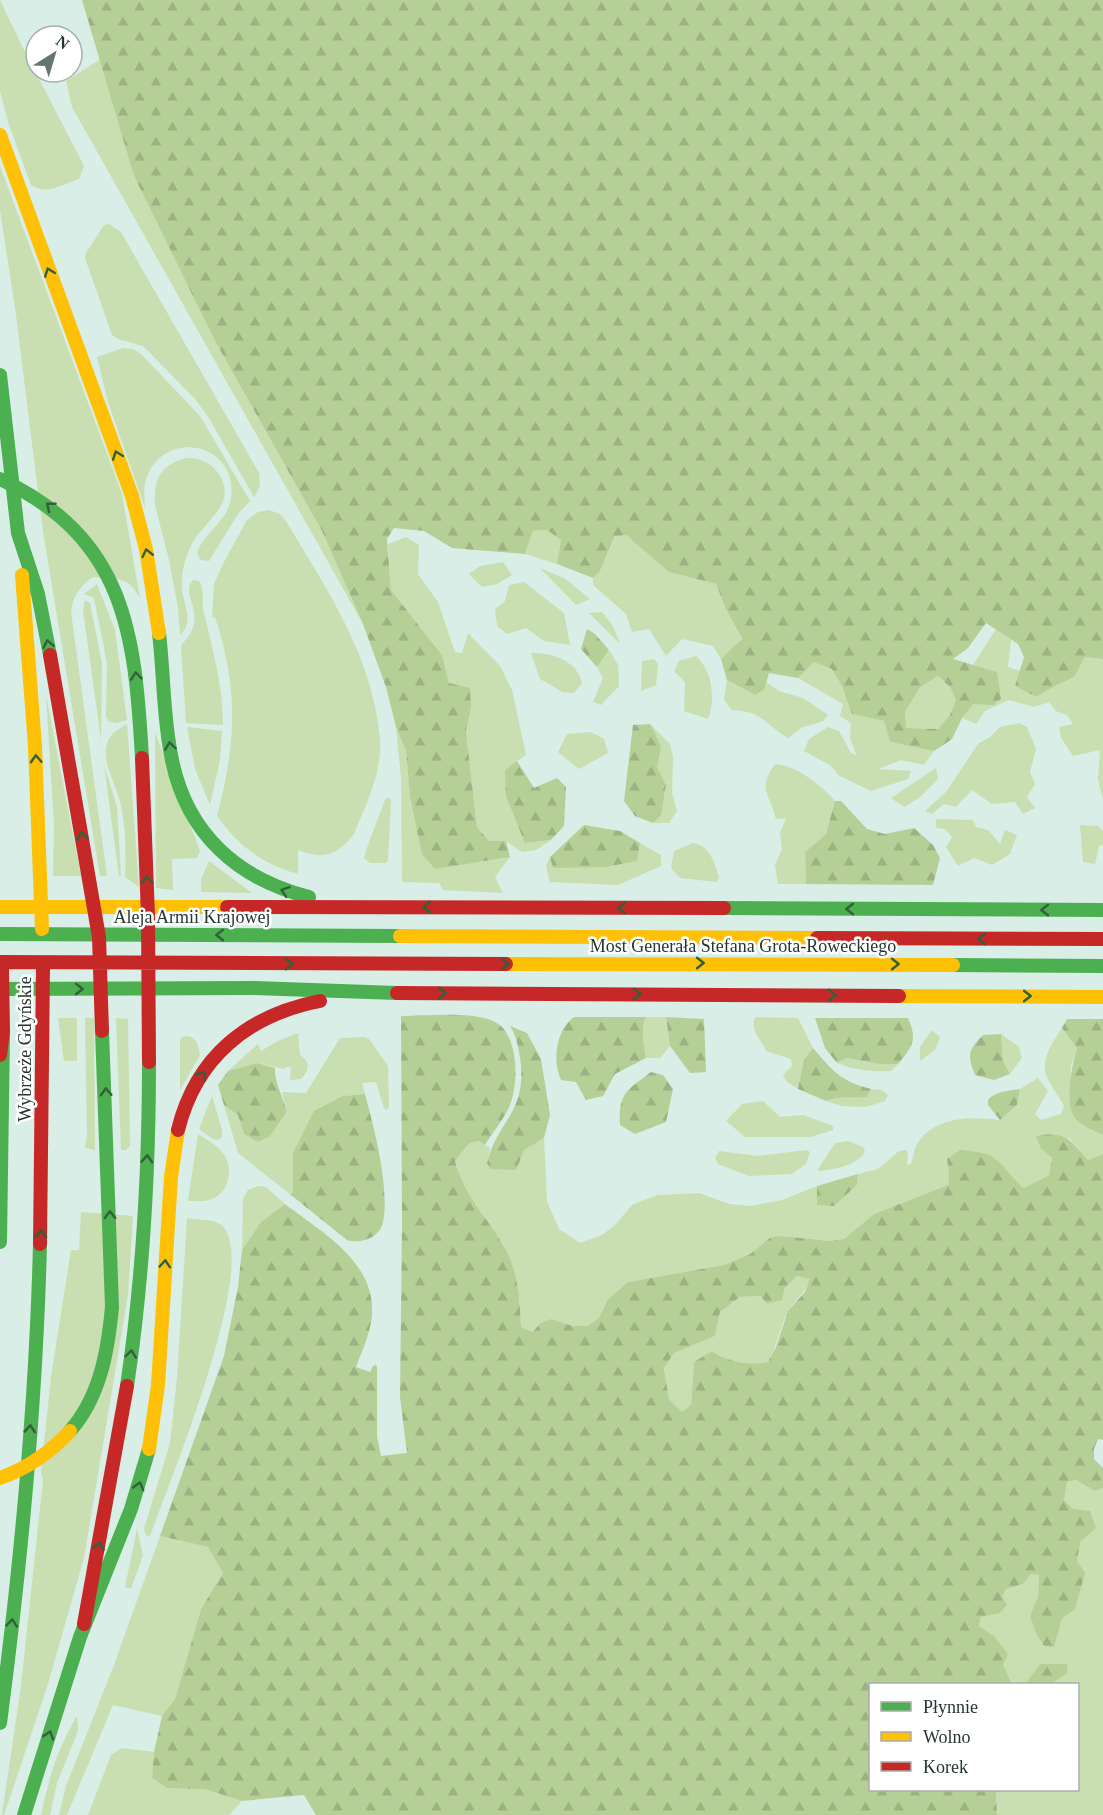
<svg xmlns="http://www.w3.org/2000/svg" width="1103" height="1815" font-family="Georgia,serif">
<style>
.green{fill:#c9dfb1}
.forest{fill:url(#forest-firs);fill-rule:evenodd}
.lines{fill:none;stroke-linecap:round;stroke-linejoin:round}
.fast{stroke:#4caf50;stroke-width:14}
.slow{stroke:#ffc107;stroke-width:14}
.jam{stroke:#c62828;stroke-width:14}
.oneway{stroke:#33603b}
.labels{text-anchor:middle;stroke-width:5;stroke-linejoin:round;paint-order:stroke}
.street-label{font-size:18px;fill:#25362f;stroke:#fff}
</style>
<defs>
<pattern id="forest-firs" width="22" height="20" patternUnits="userSpaceOnUse" patternTransform="scale(1.5)"><rect width="22" height="20" fill="#b6cf97"/><path d="M5 1l3.5 6h-7zM16 11l3.5 6h-7z" fill="#9cb282"/></pattern>
</defs>
<rect width="100%" height="100%" fill="#d8eee6"/>
<path class="green" d="M0,0L21,44L84,166L79,179C64,184 46,196 31,185L9,125L0,91Z
M101,59L134,176L215,341L322,531L363,624L72,107L66,81Z
M0,166L122,494L140,599C129,575 115,579 93,577C80,585 72,598 71,612L107,876H100L43,532L16,315L0,210Z
M109,224L121,232L259,473L260,486L254,497L209,418L196,400L143,346L118,339L112,335L85,258L86,253L104,225Z
M123,348L133,349L141,354L200,416L250,501L238,514L209,561L200,560L197,552C205,532 228,521 231,498C239,442 162,427 146,480C143,488 145,499 145,508L108,402L97,357Z
M187,458C200,458 210,462 218,473C236,498 214,515 200,532C192,541 187,553 184,565C182,572 182,581 182,588C183,605 195,621 180,635L178,608L169,560L155,505C154,478 160,465 187,458Z
M269,510L280,514L286,521C324,585 368,649 378,724C379,733 381,743 380,752C378,781 365,807 354,834C337,856 322,860 298,850V874C264,865 237,845 217,816C236,744 239,690 215,617H212L214,584L224,562L247,520L258,512Z
M547,530L561,540L557,564L525,554L533,531Z
M616,535H626L669,572L716,584L726,609L742,640L721,659L713,646L682,639L666,656L649,629L632,632L626,614L593,585V578L600,571Z
M406,537L419,545L418,574L438,602L455,652L462,653L468,633L500,666L512,690L526,755L517,761L525,843L551,840L536,850L522,852L506,841H489L477,827L466,731L471,708L449,683L442,655L391,590L388,544Z
M503,562L512,575L497,584L482,587L469,574L480,566Z
M540,568L564,578L590,599L576,605Z
M193,580L199,581C205,588 201,603 204,613C213,651 223,686 223,725L186,723L181,645C212,615 178,595 193,580Z
M524,582L564,613L570,645L544,641L526,628L507,634L497,626L495,609L505,601L509,585Z
M97,584L115,630L127,720L116,723L109,722L106,717L107,663L94,598L84,594Z
M85,600L90,603L102,663L101,740L83,610Z
M602,612L613,626L620,644L589,613Z
M996,629L1011,640L1008,667L1020,671L1015,686L1036,697L1055,686L1074,677L1085,657L1103,659V800L1098,779L1100,750L1073,756L1061,738L1059,727L1073,724L1067,715L1056,711L1049,702L1034,707L1009,700L985,711L976,724L962,718L973,703L993,704L997,672L973,665Z
M609,650L618,665L619,686L601,705L593,702L603,678L597,667Z
M531,653C552,653 577,660 582,683L574,693L563,692L540,679Z
M696,656C712,670 716,699 708,719L684,711L685,682L674,671L679,661Z
M654,659L658,664L656,685L641,691L642,661Z
M813,661L832,668L842,686L853,714L884,721L890,742L934,751L924,765L901,760L878,769L911,771L908,779L871,791L838,775L831,766L804,751L809,739L828,727L839,731L851,753L857,756L850,739L851,723L840,716L843,704L798,678Z
M938,676L950,687L956,700L950,715L938,729L906,728L905,712L920,686Z
M727,680L755,695L764,690L766,682L779,691L803,698L828,715L823,721L801,728L788,738C763,723 764,712 732,710L724,700Z
M46,695L81,876H53L54,826Z
M1019,723L1027,727L1036,749L1030,772L1035,784L1027,797L1035,808L1023,814L1015,802L992,804L972,790L956,807L944,804L932,814L925,811L946,792L978,744L990,737L1000,727Z
M127,724L139,887L125,877C126,853 126,829 121,806C118,787 101,763 107,743C110,733 119,729 127,724Z
M650,724L670,744L673,757L672,793L677,811L669,823H653L661,816L666,785L657,767L660,746Z
M187,727L222,731L220,760L210,805L195,769Z
M396,727L406,751L410,797L423,854L473,863L510,857L495,877L503,893L443,890L439,883L402,882L401,778Z
M155,732L200,851L197,858L172,859L173,890L156,888Z
M591,732L604,739L608,753L579,769L558,752L567,734Z
M775,764C797,766 820,784 835,801L826,834L805,852L806,884H778L775,865L782,849L780,833L786,818L776,819C770,794 757,789 775,764Z
M104,765L117,807L121,876H119Z
M936,768L938,779L919,798L904,807L891,798Z
M388,797L391,801L388,860L386,863H370L364,858L366,850L385,800Z
M936,819L973,820L976,827L988,830L1000,844L1005,830L1017,835L1010,854L992,865L974,858L958,866L946,847L952,837L945,829L936,828Z
M1080,825L1098,826L1103,831V845L1099,846L1095,864L1083,862Z
M640,843L661,855V866L618,885L550,882L546,866L550,857L554,868L636,861Z
M693,843C711,846 714,863 719,877L717,882L680,878L671,868L674,851Z
M209,861L252,893L201,892V879Z
M646,1017H666L670,1046L660,1058H646C644,1044 640,1030 646,1017Z
M755,1017L798,1018L813,1048L804,1059L798,1089L786,1081L783,1075L792,1066L791,1059L766,1051C761,1038 750,1032 755,1017Z
M58,1018H77V1061H64Z
M85,1018H94L95,1150L85,1148L87,1134Z
M116,1018L128,1019L130,1146L126,1150H121Z
M1062,1028L1077,1048L1071,1065L1070,1091L1097,1133L1103,1135V1154L1088,1160L1069,1138L1041,1149L1052,1158L1049,1175L1024,1188L1013,1181L1002,1165L947,1159L949,1175L948,1185L874,1214L844,1239L830,1241L782,1236L771,1237L750,1254L724,1265L628,1282L608,1299L599,1318L587,1326H573L551,1319L540,1323L533,1332L521,1327L520,1301L504,1246L460,1181L455,1160L469,1143L479,1141L490,1148L487,1163L524,1150L544,1138L547,1201L559,1229L580,1243L602,1235L615,1225L632,1205L657,1195L699,1193L729,1204L751,1206L782,1200L817,1186V1205L857,1185L858,1174L878,1169L899,1151L906,1150L908,1154L907,1165L911,1164C913,1158 914,1151 916,1146C932,1116 971,1116 1000,1120L1017,1105L1020,1089L1038,1078L1048,1091L1035,1114L1041,1120L1061,1114L1064,1106C1059,1096 1051,1087 1047,1077C1039,1061 1054,1040 1062,1028Z
M932,1030L940,1037L935,1050L920,1061V1047Z
M298,1033L300,1055C311,1062 309,1071 301,1079L290,1080L291,1067H285L284,1069L257,1063L228,1071L258,1044L261,1051L278,1041Z
M1001,1034L1019,1047L1022,1058L1010,1074L1003,1061Z
M185,1036C197,1036 198,1045 200,1055L180,1090V1039Z
M364,1037L369,1039L388,1066L389,1108L386,1110L384,1108L376,1082L362,1083L365,1094L343,1096L293,1153V1192L291,1195L238,1153L224,1105L238,1115L244,1134L287,1112L282,1092L306,1093L340,1038Z
M847,1058L879,1064H898L891,1071C872,1072 854,1070 837,1063Z
M871,1089L882,1090L888,1095L885,1101L866,1107L841,1106L826,1101C840,1095 851,1099 867,1097Z
M212,1096L222,1130V1137L218,1140L213,1139L199,1129Z
M763,1101L780,1117L803,1115L833,1126V1130L811,1137H745L726,1121L742,1104Z
M198,1134C206,1139 215,1144 221,1151C235,1165 230,1192 212,1199C204,1202 196,1201 188,1201Z
M848,1141L863,1147L865,1152C857,1166 832,1170 817,1171L835,1143Z
M807,1150L810,1152L806,1164L792,1174L749,1176L718,1164L715,1158L719,1151L758,1156Z
M258,1186L266,1187L285,1204L261,1222L242,1250L243,1198L248,1190Z
M81,1212L133,1216L128,1295L84,1558L48,1684L4,1815H2L21,1686L43,1480L41,1472L51,1377L71,1250H79Z
M187,1218C200,1221 217,1217 225,1229C256,1273 169,1484 150,1536L146,1535L144,1529L170,1443L177,1378Z
M797,1276L811,1279C804,1294 798,1297 789,1310C782,1321 776,1348 768,1363C748,1366 730,1362 712,1351L694,1362L691,1405L682,1413L669,1399L664,1367L674,1353L715,1336L720,1312L740,1297L760,1296L767,1304L782,1300L785,1288Z
M1076,1480L1095,1491L1103,1488V1815H997L996,1790H1078V1684H1051L1068,1673L1067,1665L1040,1664L1025,1684H1015L1011,1682L1003,1664L979,1626L981,1617L1000,1613L1001,1596L1006,1588L1023,1584L1030,1574H1039L1038,1597L1030,1617L1054,1647L1062,1619L1075,1609L1084,1573L1077,1562C1080,1540 1080,1516 1064,1500L1067,1482Z
M137,1529L143,1555L131,1589L125,1587Z
M160,1536L208,1547L224,1573L201,1609L175,1699L162,1716L113,1705L67,1815H59L66,1786L114,1665Z
M77,1716L78,1731L57,1783L50,1815H41C50,1775 56,1752 77,1716Z
M122,1748L154,1752L152,1778L167,1788H205L242,1801L229,1815H88L111,1755Z"/>
<path class="forest" d="M82,0H1103V659L1085,657L1074,677L1055,686L1036,697L1015,686L1024,657L1018,644L986,623L968,648L953,659L997,672L1001,699L993,705L973,704L962,718L952,739L934,751L890,742L884,721L852,714L842,686L832,669L814,662L798,678L769,673L764,690L755,695L727,680L721,659L742,639L726,609L716,584L669,572L626,535L615,536L600,571L593,578L557,564L561,540L547,530L533,531L525,554L452,548L424,531L394,528L387,539L391,590L442,655L449,683L470,688L471,708L466,731L477,827L489,841H506L510,857L435,869L422,854L410,797L406,751L396,727L386,687L363,624L322,531L215,341L134,176ZM938,676L950,687L956,700L950,715L938,729L906,728L905,712L920,687Z
M587,629L595,634L609,650L597,667L581,649Z
M650,724L661,746L657,767L666,785L661,816L653,823L635,816L624,801L633,725Z
M517,761L534,788L557,778L566,787L564,826L551,840L525,843L506,796L505,770Z
M835,801H841L867,829L885,834L914,828L933,845L940,858L933,885L806,884L805,852L826,834Z
M584,825L620,831L640,843L637,861L605,867L553,868L550,857Z
M401,1016C426,1016 471,1011 493,1021C519,1031 519,1084 510,1105C504,1119 493,1132 485,1145L479,1141L469,1143L455,1161C464,1196 486,1215 503,1245C518,1270 520,1299 521,1327L533,1332L540,1323L551,1319L573,1326H587L599,1318L608,1299L628,1282L724,1265L750,1254L771,1237L782,1236L830,1241L844,1239L874,1214L948,1185L949,1175L947,1159L960,1150C969,1151 981,1152 989,1155C1004,1162 1011,1179 1024,1188L1049,1175L1052,1158L1041,1149L1036,1136C1066,1131 1069,1139 1088,1160L1103,1154V1440L1098,1439L1094,1449V1459L1103,1468V1488L1095,1491L1076,1480L1067,1482L1064,1500L1073,1509L1090,1511L1096,1528L1080,1542L1077,1561L1085,1573L1075,1609L1062,1619L1054,1647L1044,1646L1037,1635L1030,1616L1038,1597L1039,1575L1031,1574L1023,1584L1006,1589L1002,1596L1007,1605L1000,1613L981,1617L979,1626L994,1636L1008,1654L1003,1664L1011,1682L1015,1684H870V1790H996L997,1815H316L304,1795L242,1801L205,1789L167,1788L152,1778L154,1752L162,1716L175,1699L201,1609L223,1573L208,1547L160,1536L224,1356L238,1287L242,1250L261,1222L285,1204C321,1232 375,1261 372,1314C371,1332 362,1351 356,1367L370,1372L373,1366L376,1365L377,1367V1436L381,1456L407,1453L400,1397L402,1224ZM797,1276L810,1279L805,1292L788,1311L776,1347L768,1362C748,1366 729,1362 712,1351L694,1362L691,1405L682,1412L669,1399L664,1368L674,1353L715,1336L720,1312L740,1297L760,1296L767,1304L782,1300L785,1288Z
M574,1017H646C640,1030 644,1044 646,1058L615,1074L603,1096L586,1100L576,1082L561,1080C552,1060 556,1030 574,1017Z
M666,1017L704,1019L706,1072L690,1073L670,1046Z
M815,1018H908C918,1040 912,1047 898,1064H879L847,1058L837,1063L825,1048Z
M1067,1019H1103V1135C1095,1131 1080,1125 1075,1118C1064,1104 1072,1064 1077,1048L1062,1028Z
M510,1026L527,1033L541,1059L550,1115L544,1138L524,1150L516,1170L490,1169L487,1163C498,1119 528,1113 520,1057C518,1046 516,1035 510,1026Z
M1001,1034L1003,1061L1010,1074L994,1080L975,1075C967,1055 968,1050 983,1035Z
M813,1048C833,1071 840,1081 871,1089L867,1097C852,1099 840,1095 826,1101L798,1089L804,1059Z
M257,1063L275,1068C274,1081 283,1098 287,1111L270,1136L258,1142L244,1134L238,1115L224,1105L218,1085L228,1071Z
M651,1072L663,1075L673,1089L666,1122L635,1134L620,1125C618,1093 627,1090 651,1072Z
M1020,1089L1017,1105L1000,1120L988,1105V1100C995,1091 1010,1091 1020,1089Z
M365,1094C374,1128 390,1187 383,1222C380,1238 361,1244 347,1240L291,1195L293,1192V1153L314,1111L343,1096Z
M858,1174L857,1185L834,1206L817,1205V1186Z
M1040,1664H1067L1068,1673L1051,1684H1025Z"/>
<g class="lines">
<path class="fast" d="M0,375L18,533L38,594L50,655
M0,479C126,538 135,634 142,758
M159,633C164,675 163,719 172,760C187,834 238,879 309,897
M724,908L1103,910
M0,934L400,936
M953,965L1103,966
M0,989L254,988L397,993
M0,1242L3,1032
M127,1386C143,1279 149,1171 149,1062
M70,1431C100,1397 108,1351 112,1307L102,1031
M0,1723C21,1564 36,1404 40,1244
M24,1815L80,1637L131,1509L149,1449"/>
<path class="slow" d="M0,135L132,496L146,549L159,633
M22,575L35,746L42,929
M0,907H227
M400,936L817,938
M506,964L953,965
M899,996L1103,997
M149,1449L158,1385L171,1177L178,1130
M0,1478C28,1468 50,1453 70,1431"/>
<path class="jam" d="M50,655L99,937L102,1031
M142,758L148,916L149,1062
M227,907L724,908
M817,938L1103,939
M0,962L506,964
M397,993L899,996
M0,1055L3,1031L2,969
M178,1130C196,1057 248,1015 320,1001
M40,1244L43,967
M84,1624L127,1386"/>
</g>
<defs><path id="oneway-chevron" d="M-2-3.5L2.5 0L-2 3.5" fill="none" stroke-width="1.6" stroke-linecap="round" stroke-linejoin="round" transform="scale(1.5)"/></defs>
<g class="oneway">
<use href="#oneway-chevron" transform="translate(49 272) rotate(-111)"/>
<use href="#oneway-chevron" transform="translate(117 455) rotate(-110)"/>
<use href="#oneway-chevron" transform="translate(50 506) rotate(-141)"/>
<use href="#oneway-chevron" transform="translate(147 553) rotate(-103)"/>
<use href="#oneway-chevron" transform="translate(48 644) rotate(-101)"/>
<use href="#oneway-chevron" transform="translate(136 676) rotate(-96)"/>
<use href="#oneway-chevron" transform="translate(170 746) rotate(-98)"/>
<use href="#oneway-chevron" transform="translate(36 759) rotate(-93)"/>
<use href="#oneway-chevron" transform="translate(82 836) rotate(-100)"/>
<use href="#oneway-chevron" transform="translate(147 880) rotate(-92)"/>
<use href="#oneway-chevron" transform="translate(285 891) rotate(-161)"/>
<use href="#oneway-chevron" transform="translate(427 907) rotate(-180)"/>
<use href="#oneway-chevron" transform="translate(622 908) rotate(-180)"/>
<use href="#oneway-chevron" transform="translate(850 909) rotate(-180)"/>
<use href="#oneway-chevron" transform="translate(1045 910) rotate(-180)"/>
<use href="#oneway-chevron" transform="translate(220 935) rotate(-180)"/>
<use href="#oneway-chevron" transform="translate(982 939) rotate(-180)"/>
<use href="#oneway-chevron" transform="translate(700 963)"/>
<use href="#oneway-chevron" transform="translate(289 964)"/>
<use href="#oneway-chevron" transform="translate(505 964)"/>
<use href="#oneway-chevron" transform="translate(895 964)"/>
<use href="#oneway-chevron" transform="translate(79 989)"/>
<use href="#oneway-chevron" transform="translate(442 993)"/>
<use href="#oneway-chevron" transform="translate(637 994)"/>
<use href="#oneway-chevron" transform="translate(832 995)"/>
<use href="#oneway-chevron" transform="translate(1027 996)"/>
<use href="#oneway-chevron" transform="translate(202 1075) rotate(-57)"/>
<use href="#oneway-chevron" transform="translate(106 1092) rotate(-92)"/>
<use href="#oneway-chevron" transform="translate(147 1159) rotate(-87)"/>
<use href="#oneway-chevron" transform="translate(110 1215) rotate(-91)"/>
<use href="#oneway-chevron" transform="translate(41 1234) rotate(-88)"/>
<use href="#oneway-chevron" transform="translate(165 1264) rotate(-86)"/>
<use href="#oneway-chevron" transform="translate(131 1354) rotate(-83)"/>
<use href="#oneway-chevron" transform="translate(30 1429) rotate(-86)"/>
<use href="#oneway-chevron" transform="translate(139 1486) rotate(-74)"/>
<use href="#oneway-chevron" transform="translate(99 1546) rotate(-79)"/>
<use href="#oneway-chevron" transform="translate(12 1623) rotate(-84)"/>
<use href="#oneway-chevron" transform="translate(49 1735) rotate(-72)"/>
</g>
<g class="labels">
<g class="street-label">
<text x="192" y="923">Aleja Armii Krajowej</text>
<text x="743" y="952">Most Generała Stefana Grota-Roweckiego</text>
<text transform="translate(25 1049) rotate(-90)" y="6">Wybrzeże Gdyńskie</text>
</g>
</g>
<rect x="869" y="1683" width="210" height="108" fill="#ffffff" stroke="#a8afac" stroke-width="1.5"/>
<rect x="881" y="1702" width="30" height="9" fill="#4caf50" stroke="#a8afac" stroke-width="1.5"/>
<text x="923" y="1713" font-size="18" fill="#25362f">Płynnie</text>
<rect x="881" y="1732" width="30" height="9" fill="#ffc107" stroke="#a8afac" stroke-width="1.5"/>
<text x="923" y="1743" font-size="18" fill="#25362f">Wolno</text>
<rect x="881" y="1762" width="30" height="9" fill="#c62828" stroke="#a8afac" stroke-width="1.5"/>
<text x="923" y="1773" font-size="18" fill="#25362f">Korek</text>
<g transform="translate(54 54) rotate(37)"><circle r="28" fill="#ffffff" stroke="#a8afac" stroke-width="1.5"/>
<path d="M0-4.5L10 22L0 15L-10 22Z" fill="#64766f"/>
<text y="-9" font-size="16" font-weight="bold" text-anchor="middle" fill="#25362f">N</text>
</g>
</svg>
